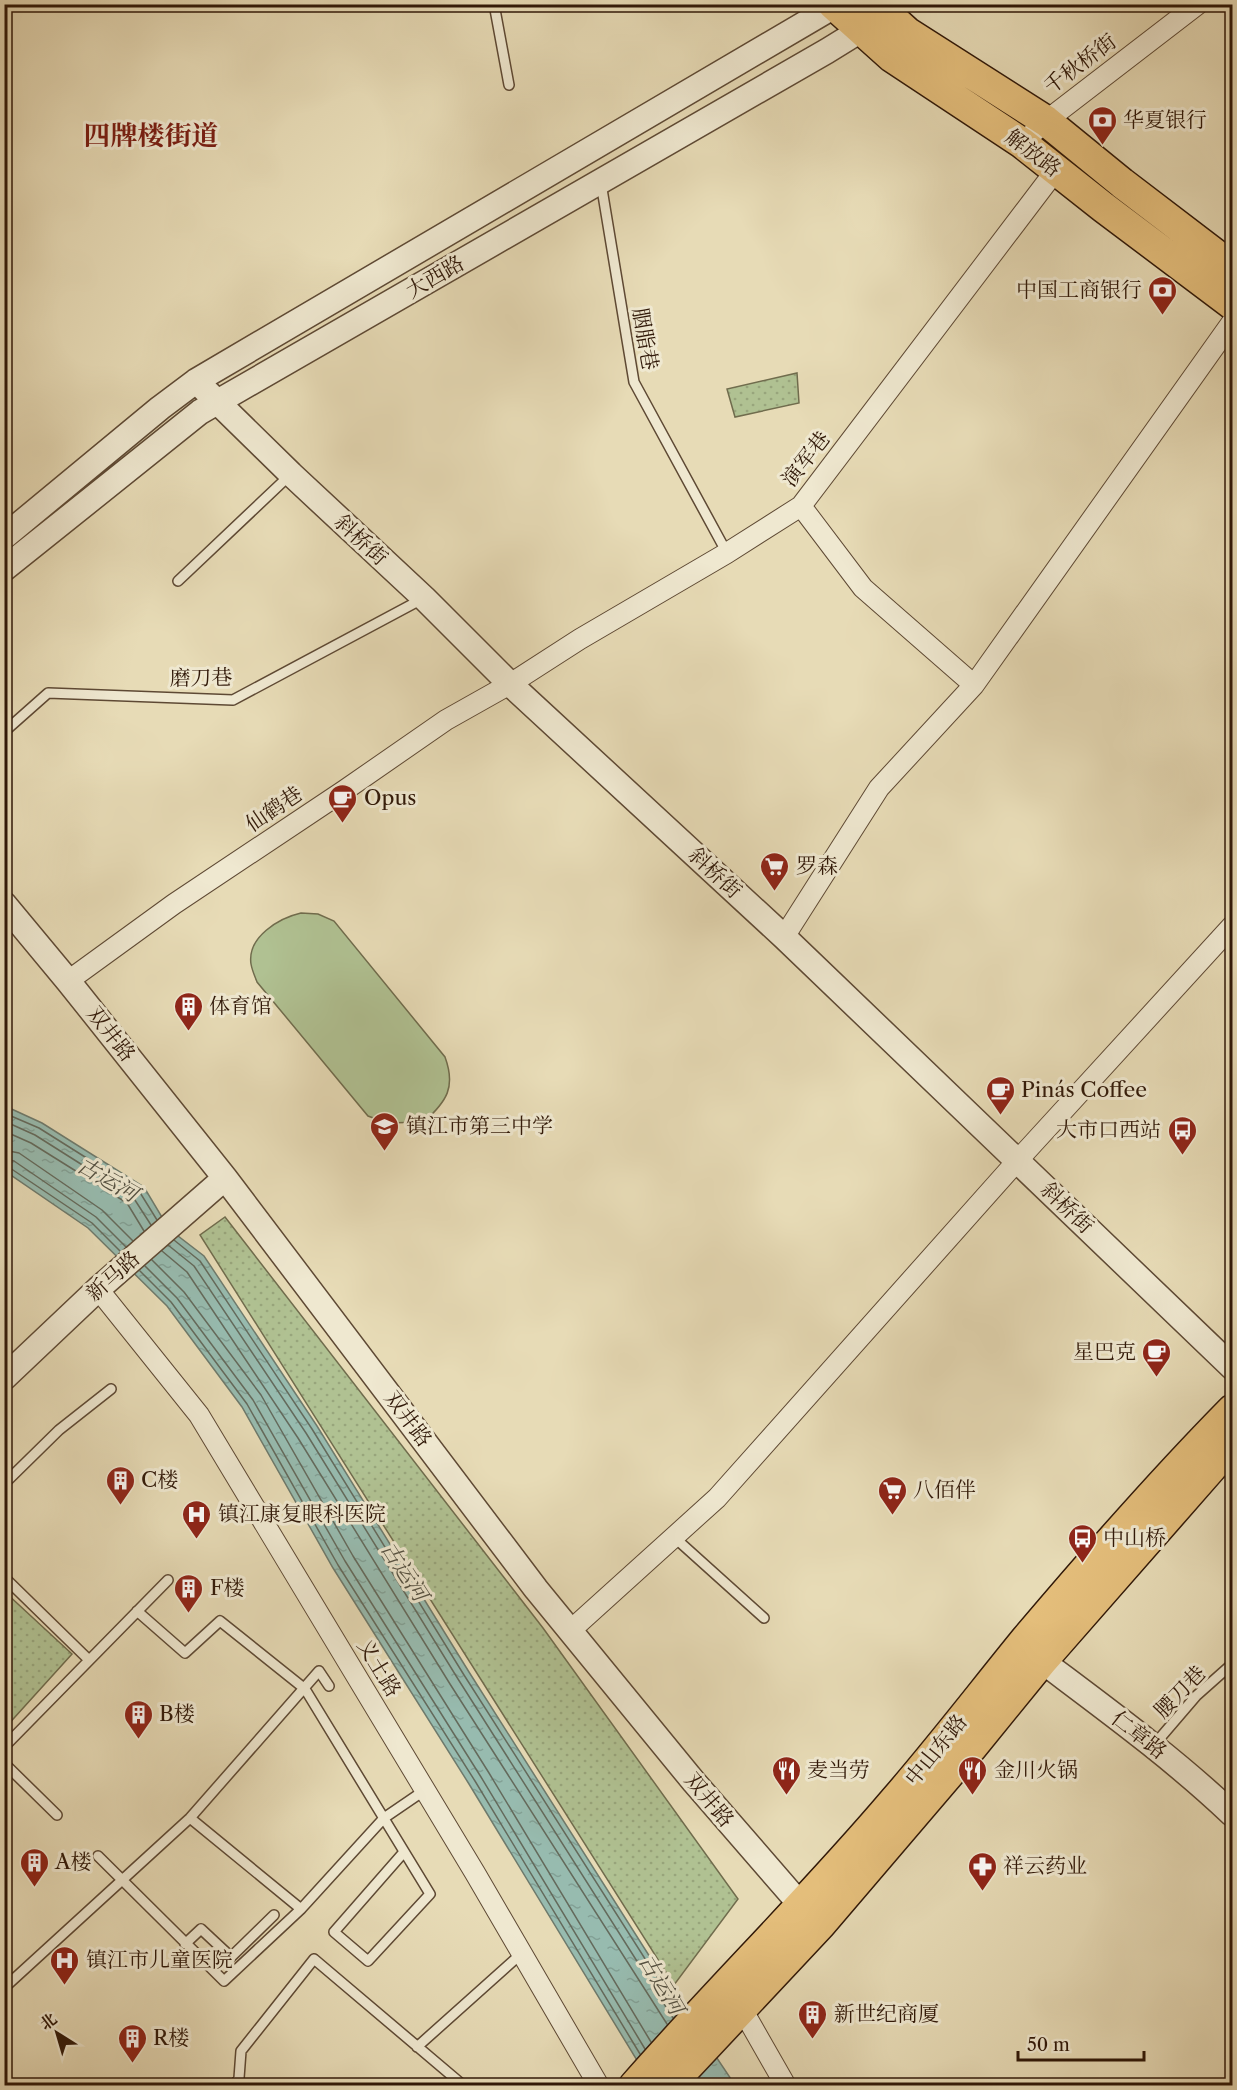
<svg xmlns="http://www.w3.org/2000/svg" width="1237" height="2090" font-family="'Libre Caslon Text','Noto Serif SC',serif">
<style>
.grass{fill:#b0c192;stroke:#706c4d;stroke-width:1.5}
.park{fill:url(#park-dots);stroke:#706c4d;stroke-width:1.5}
.water{fill:url(#water-ripples);stroke:#6e7a6c;stroke-width:1.5}
.lines{fill:none;stroke-linecap:round;stroke-linejoin:round}
.shore{stroke:#646a5c;stroke-width:1.5}
.service-casing{stroke:#5e4934;stroke-width:12}
.minor-casing{stroke:#5e4934;stroke-width:22}
.tertiary-casing{stroke:#5e4934;stroke-width:27}
.primary-casing{stroke:#301808;stroke-width:33}
.service{stroke:#efe8d0;stroke-width:9}
.minor{stroke:#efe8d0;stroke-width:20}
.tertiary{stroke:#efe8d0;stroke-width:24}
.primary{stroke:#e4be7b;stroke-width:30}
.labels{text-anchor:middle;stroke-width:6;stroke-linejoin:round;paint-order:stroke}
.street-label{font-size:21px;fill:#301808;stroke:#efe8d0}
.poi-label{font-size:21px;fill:#301808;stroke:#efe8d0;text-anchor:start}
.water-label{font-size:22px;font-style:italic;fill:#545142;stroke:#efe8d0}
.district-label{font-size:27px;font-weight:bold;fill:#7a1f14;stroke:#efe8d0}
</style>
<defs>
<pattern id="park-dots" width="8" height="8" patternUnits="userSpaceOnUse" patternTransform="scale(1.5)"><rect width="8" height="8" fill="#b0c192"/><path d="M2 2h.1M6 6h.1" fill="none" stroke="#98a57c" stroke-width="1.8" stroke-linecap="round"/></pattern>
<pattern id="water-ripples" width="26" height="14" patternUnits="userSpaceOnUse" patternTransform="scale(1.5)"><rect width="26" height="14" fill="#97bbaf"/><path d="M2 4q2-2 4 0t4 0M15 11q2-2 4 0t4 0" fill="none" stroke="#82a095"/></pattern>
</defs>
<rect width="100%" height="100%" fill="#e7dbb6"/>
<filter id="stains"><feTurbulence type="fractalNoise" baseFrequency=".00333" numOctaves="4"/><feColorMatrix values="0 0 0 0 .2 0 0 0 0 .09 0 0 0 0 .02 0 0 0 .5 -.17"/></filter>
<radialGradient id="worn" r=".72"><stop offset=".6" stop-color="#630" stop-opacity="0"/><stop offset="1" stop-color="#630" stop-opacity=".3"/></radialGradient>
<path class="grass" d="M301,913L318,914L334,921L445,1057C456,1087 447,1101 424,1122L387,1123L368,1116L257,982C255,977 252,970 251,964C247,937 279,918 301,913Z"/>
<path class="park" d="M797,373L799,403L735,417L727,389Z
M225,1217L543,1628L738,1899L674,1985L200,1235Z
M5,1592L72,1654L5,1728H4Z"/>
<path class="water" d="M5,1106L42,1123L144,1187L169,1229L204,1256L317,1426L469,1672L662,1976L735,2085H652L469,1784L333,1568L242,1407L167,1306L88,1228L5,1171Z"/>
<g class="lines">
<path class="shore" d="M4,1113L39,1128L139,1191L157,1220
M4,1121L35,1135L133,1197L151,1225
M4,1131L31,1143L127,1203L144,1231
M4,1150L19,1153L102,1210L133,1241
M4,1159L14,1161L96,1217L126,1247
M4,1166L10,1168L92,1223L120,1251
M174,1240L200,1261L312,1429L464,1675L679,2012
M168,1245L194,1266L306,1433L458,1679L673,2018
M162,1251L187,1272L298,1438L450,1684L667,2024
M152,1260L184,1292L261,1395L353,1556L489,1773L651,2042
M145,1266L177,1298L253,1400L345,1561L481,1777L645,2049
M140,1271L171,1302L247,1404L338,1565L475,1781L640,2054"/>
<defs>
<path id="service" d="M494,4L509,85
M601,183L634,382L727,553
M178,581L291,474
M4,732L48,693L233,700L424,598
M4,1484L59,1430L111,1389
M674,1537L764,1618
M4,1577L89,1660
M137,1611L185,1653L220,1621L305,1689L430,1894L368,1961L334,1932L404,1852
M1154,1745L1196,1696L1232,1664
M4,1747L168,1580
M4,1763L57,1815
M190,1818L301,1909L384,1818L425,1790
M98,1856L224,1981L301,1909
M185,1944L201,1929L231,1957L274,1915
M4,1988L190,1818L319,1671L329,1686
M417,2047L522,1953
M234,2086L239,2078L241,2051L314,1959L464,2086"/>
<path id="minor" d="M1022,143L1046,121L1198,4
M801,506L863,588L974,685
M784,937L879,788L974,685L1232,322
M68,981L174,904L345,790L446,720L510,684L580,639L727,553L801,506L1056,170
M98,1289L199,1415L475,1873L599,2086
M571,1630L717,1498L1018,1160L1232,926
M742,2009L786,2086"/>
<path id="tertiary" d="M196,381L291,474L424,598L510,684L784,937L1232,1367
M4,537L160,408L196,381L838,4
M4,569L200,412L827,51L861,30L874,17
M4,904L68,981L225,1178L536,1589L694,1782L812,1918
M4,1378L98,1289L225,1178
M1042,1661C1107,1710 1173,1758 1232,1814"/>
<path id="primary" d="M833,4L892,57L1022,143L1103,207L1232,304
M876,4L908,33L1046,121L1122,183L1232,267
M634,2086C719,1989 811,1899 894,1801C940,1748 982,1693 1026,1639C1092,1561 1160,1483 1232,1410
M669,2086L820,1925L972,1747L1042,1661L1212,1467L1232,1447"/>
</defs>
<use href="#service" class="service-casing"/>
<use href="#minor" class="minor-casing"/>
<use href="#tertiary" class="tertiary-casing"/>
<use href="#primary" class="primary-casing"/>
<use href="#service" class="service"/>
<use href="#minor" class="minor"/>
<use href="#tertiary" class="tertiary"/>
<use href="#primary" class="primary"/>
</g>
<defs>
<symbol id="bank-pin" viewBox="-11 -11 22 30"><path d="M0 17L-7.5 6A9.5 9.5 0 1 1 7.5 6Z" fill="#8f2418" stroke="#efe8d0"/><path d="M-6-4H6V4H-6ZM0-2.3a2.3 2.3 0 1 0 0 4.6a2.3 2.3 0 1 0 0-4.6Z" fill="#fff"/></symbol>
<symbol id="cafe-pin" viewBox="-11 -11 22 30"><path d="M0 17L-7.5 6A9.5 9.5 0 1 1 7.5 6Z" fill="#8f2418" stroke="#efe8d0"/><path d="M-5.5-4.5H6V0H3Q3 3.5 0 3.5H-2.5Q-5.5 3.5-5.5 0ZM3-3.2v2h1.7v-2ZM-6 4.5H4V6H-6Z" fill="#fff"/></symbol>
<symbol id="supermarket-pin" viewBox="-11 -11 22 30"><path d="M0 17L-7.5 6A9.5 9.5 0 1 1 7.5 6Z" fill="#8f2418" stroke="#efe8d0"/><path d="M-6-5.5h2.5l.6 2H6L4.5 2H-2.5L-4.4-4H-6ZM-1.5 3.2a1.3 1.3 0 1 0 .1 0ZM3 3.2a1.3 1.3 0 1 0 .1 0Z" fill="#fff"/></symbol>
<symbol id="building-pin" viewBox="-11 -11 22 30"><path d="M0 17L-7.5 6A9.5 9.5 0 1 1 7.5 6Z" fill="#8f2418" stroke="#efe8d0"/><path d="M-4-6H4V6H1V3H-1V6H-4ZM-2.5-4.3h1.7v1.8h-1.7ZM.8-4.3h1.7v1.8H.8ZM-2.5-1h1.7V.8h-1.7ZM.8-1h1.7V.8H.8Z" fill="#fff"/></symbol>
<symbol id="school-pin" viewBox="-11 -11 22 30"><path d="M0 17L-7.5 6A9.5 9.5 0 1 1 7.5 6Z" fill="#8f2418" stroke="#efe8d0"/><path d="M0-5L7-2L0 1L-7-2ZM-4 1L0 2.5L4 1V4Q0 6-4 4Z" fill="#fff"/></symbol>
<symbol id="bus-pin" viewBox="-11 -11 22 30"><path d="M0 17L-7.5 6A9.5 9.5 0 1 1 7.5 6Z" fill="#8f2418" stroke="#efe8d0"/><path d="M-5-6H5V4H4V6H2V4H-2V6H-4V4H-5ZM-3.5-4V0h7V-4ZM-3.5 1.2v1.5H-2V1.2ZM2 1.2v1.5H3.5V1.2Z" fill="#fff"/></symbol>
<symbol id="hospital-pin" viewBox="-11 -11 22 30"><path d="M0 17L-7.5 6A9.5 9.5 0 1 1 7.5 6Z" fill="#8f2418" stroke="#efe8d0"/><path d="M-5-5h3v3.5h4V-5h3V5h-3V1.5h-4V5h-3Z" fill="#fff"/></symbol>
<symbol id="restaurant-pin" viewBox="-11 -11 22 30"><path d="M0 17L-7.5 6A9.5 9.5 0 1 1 7.5 6Z" fill="#8f2418" stroke="#efe8d0"/><path d="M-5-6h1v4h1v-4h1v4h1v-4h1v5L-1.5 .5V6h-2V.5L-5-1ZM5-6V6H3V1.5H1.5Q1.5-4 5-6Z" fill="#fff"/></symbol>
<symbol id="pharmacy-pin" viewBox="-11 -11 22 30"><path d="M0 17L-7.5 6A9.5 9.5 0 1 1 7.5 6Z" fill="#8f2418" stroke="#efe8d0"/><path d="M-2-6h4v4h4v4h-4v4h-4v-4h-4v-4h4Z" fill="#fff"/></symbol>
</defs>
<g fill-rule="evenodd">
<use href="#bank-pin" x="1086" y="104" width="33" height="45"/>
<use href="#bank-pin" x="1146" y="274" width="33" height="45"/>
<use href="#cafe-pin" x="326" y="782" width="33" height="45"/>
<use href="#supermarket-pin" x="758" y="850" width="33" height="45"/>
<use href="#building-pin" x="172" y="990" width="33" height="45"/>
<use href="#cafe-pin" x="984" y="1074" width="33" height="45"/>
<use href="#school-pin" x="368" y="1110" width="33" height="45"/>
<use href="#bus-pin" x="1166" y="1114" width="33" height="45"/>
<use href="#cafe-pin" x="1140" y="1336" width="33" height="45"/>
<use href="#building-pin" x="104" y="1464" width="33" height="45"/>
<use href="#supermarket-pin" x="876" y="1474" width="33" height="45"/>
<use href="#hospital-pin" x="180" y="1498" width="33" height="45"/>
<use href="#bus-pin" x="1066" y="1522" width="33" height="45"/>
<use href="#building-pin" x="172" y="1572" width="33" height="45"/>
<use href="#building-pin" x="122" y="1698" width="33" height="45"/>
<use href="#restaurant-pin" x="770" y="1754" width="33" height="45"/>
<use href="#restaurant-pin" x="956" y="1754" width="33" height="45"/>
<use href="#building-pin" x="18" y="1846" width="33" height="45"/>
<use href="#pharmacy-pin" x="966" y="1850" width="33" height="45"/>
<use href="#hospital-pin" x="48" y="1944" width="33" height="45"/>
<use href="#building-pin" x="796" y="1998" width="33" height="45"/>
<use href="#building-pin" x="116" y="2022" width="33" height="45"/>
</g>
<g class="labels">
<g class="street-label">
<text transform="translate(1080 64) rotate(-37)" y="7">千秋桥街</text>
<text transform="translate(1033 153) rotate(37)" y="7">解放路</text>
<text transform="translate(435 277) rotate(-30)" y="7">大西路</text>
<text transform="translate(645 339) rotate(80)" y="7">胭脂巷</text>
<text transform="translate(806 459) rotate(-52)" y="7">演军巷</text>
<text transform="translate(361 540) rotate(43)" y="7">斜桥街</text>
<text transform="translate(201 678) rotate(-1)" y="7">磨刀巷</text>
<text transform="translate(274 809) rotate(-34)" y="7">仙鹤巷</text>
<text transform="translate(715 873) rotate(43)" y="7">斜桥街</text>
<text transform="translate(111 1034) rotate(52)" y="7">双井路</text>
<text transform="translate(1067 1208) rotate(44)" y="7">斜桥街</text>
<text transform="translate(113 1276) rotate(-42)" y="7">新马路</text>
<text transform="translate(408 1419) rotate(53)" y="7">双井路</text>
<text transform="translate(379 1668) rotate(59)" y="7">义土路</text>
<text transform="translate(1180 1692) rotate(-46)" y="7">腰刀巷</text>
<text transform="translate(1139 1735) rotate(38)" y="7">仁章路</text>
<text transform="translate(936 1750) rotate(-51)" y="7">中山东路</text>
<text transform="translate(709 1800) rotate(50)" y="7">双井路</text>
</g>
<g class="poi-label">
<text x="1123" y="127">华夏银行</text>
<text x="1142" y="297" text-anchor="end">中国工商银行</text>
<text x="364" y="805">Opus</text>
<text x="796" y="873">罗森</text>
<text x="209" y="1013">体育馆</text>
<text x="1021" y="1097">Pinás Coffee</text>
<text x="406" y="1133">镇江市第三中学</text>
<text x="1161" y="1137" text-anchor="end">大市口西站</text>
<text x="1136" y="1359" text-anchor="end">星巴克</text>
<text x="141" y="1487">C楼</text>
<text x="913" y="1497">八佰伴</text>
<text x="218" y="1521">镇江康复眼科医院</text>
<text x="1103" y="1545">中山桥</text>
<text x="210" y="1595">F楼</text>
<text x="159" y="1721">B楼</text>
<text x="807" y="1777">麦当劳</text>
<text x="994" y="1777">金川火锅</text>
<text x="55" y="1869">A楼</text>
<text x="1003" y="1873">祥云药业</text>
<text x="86" y="1967">镇江市儿童医院</text>
<text x="834" y="2021">新世纪商厦</text>
<text x="153" y="2045">R楼</text>
</g>
<g class="water-label">
<text transform="translate(108 1179) rotate(30)" y="8">古运河</text>
<text transform="translate(405 1571) rotate(57)" y="8">古运河</text>
<text transform="translate(662 1984) rotate(59)" y="8">古运河</text>
</g>
<g class="district-label">
<text x="151" y="145">四牌楼街道</text>
</g>
</g>
<rect width="1237" height="2090" fill="none" stroke="#e7dbb6" stroke-width="24"/>
<rect x="6" y="6" width="1225" height="2078" fill="none" stroke="#301808" stroke-width="3"/>
<rect x="12" y="12" width="1213" height="2066" fill="none" stroke="#301808" stroke-width="1.5"/>
<g transform="translate(57 2033) rotate(323)" stroke="#efe8d0" stroke-width="4.5" paint-order="stroke">
<path d="M0-4.5L10 22L0 15L-10 22Z" fill="#301808"/>
<text y="-9" font-size="16" font-weight="bold" text-anchor="middle" fill="#301808">北</text>
</g>
<path d="M1018 2051v9h126v-9" fill="none" stroke="#301808" stroke-width="3"/>
<text x="1027" y="2051" font-size="18" fill="#301808" stroke="#efe8d0" stroke-width="4.5" paint-order="stroke">50 m</text>
<rect width="100%" height="100%" filter="url(#stains)"/>
<rect width="100%" height="100%" fill="url(#worn)"/>
</svg>
